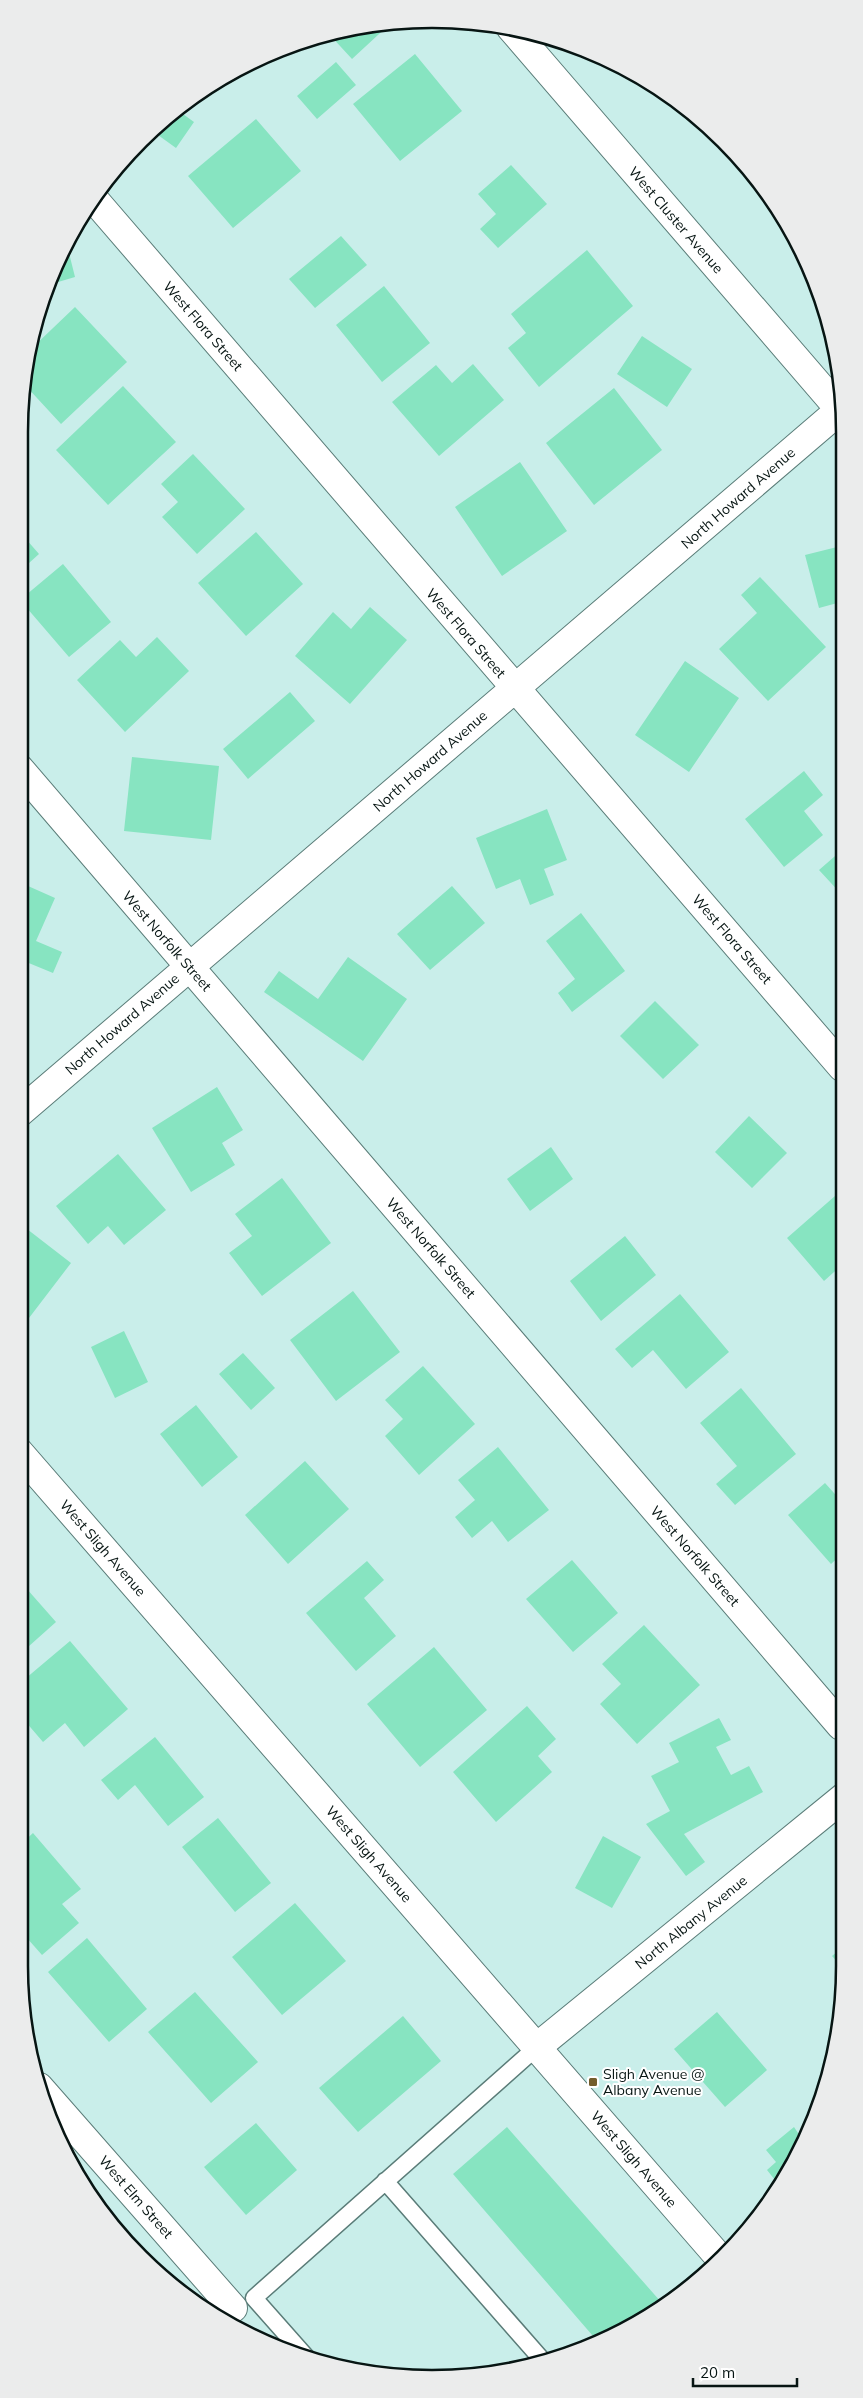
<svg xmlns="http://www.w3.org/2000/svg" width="863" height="2398" font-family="Mulish,sans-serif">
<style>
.building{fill:#87e4c1}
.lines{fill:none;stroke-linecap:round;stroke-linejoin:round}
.lane-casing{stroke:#5a7c78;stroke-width:19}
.street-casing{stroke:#5a7c78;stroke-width:30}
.secondary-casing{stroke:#5a7c78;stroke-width:30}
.lane{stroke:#fff;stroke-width:16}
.street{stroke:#fff;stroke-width:28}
.secondary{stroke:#fff;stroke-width:28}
.poi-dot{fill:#735d2c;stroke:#fff;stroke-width:2}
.labels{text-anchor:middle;stroke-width:4;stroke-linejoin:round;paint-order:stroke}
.street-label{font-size:14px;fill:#071513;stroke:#fff}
.poi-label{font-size:14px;fill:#071513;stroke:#fff;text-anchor:start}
.rim{fill:none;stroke:#071513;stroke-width:2.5}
</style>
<rect width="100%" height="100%" fill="#c9eeea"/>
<path class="building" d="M378,22H392L352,59L329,34Z
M415,54L462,111L400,161L353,104Z
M336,62L356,85L317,119L297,96Z
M176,109L194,122L176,148L151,130Z
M256,119L301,171L233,228L188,176Z
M511,165L547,204L498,248L480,229L496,214L478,194Z
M341,236L367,265L315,308L289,279Z
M795,238L802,249L809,273H808Z
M587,250L633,306L539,387L508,348L526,333L511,314Z
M69,253L75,277L48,285L59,255Z
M384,286L430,343L382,382L336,325Z
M75,307L127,362L61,424L25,385L30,350Z
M642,336L692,369L667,407L617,374Z
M473,364L504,400L439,456L392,402L436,365L452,383Z
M123,386L176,442L108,505L56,450Z
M614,388L662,450L594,505L546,443Z
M193,454L245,509L197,554L162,517L178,502L161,484Z
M520,462L567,531L502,576L455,507Z
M19,531L39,554L19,572Z
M256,532L303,584L246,636L198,583Z
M841,546V602L819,608L805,555Z
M63,564L111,622L69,657L20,600Z
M760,577L826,647L768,701L719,649L757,613L741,595Z
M370,607L407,640L350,704L295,656L333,612L351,629Z
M157,637L189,671L125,732L77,680L120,640L136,657Z
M685,661L739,698L689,772L635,735Z
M290,692L315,721L248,779L223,749Z
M132,757L219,766L211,840L124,831Z
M804,771L823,795L804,811L823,835L784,867L745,819Z
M547,809L567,860L544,869L554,895L530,905L520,879L496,889L476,838Z
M842,850V895L819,870Z
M19,882L55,898L36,941L62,952L53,973L19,959Z
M452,886L485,923L430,970L397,934Z
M581,913L625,971L572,1012L558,993L575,979L546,941Z
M348,957L407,999L363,1061L264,992L279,971L318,999Z
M655,1001L699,1045L663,1079L620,1036Z
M217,1087L243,1130L222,1143L235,1165L191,1192L152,1128Z
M749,1116L787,1153L752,1188L715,1152Z
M551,1147L573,1179L530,1211L507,1179Z
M118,1154L166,1210L124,1245L108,1226L88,1244L56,1206Z
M282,1178L331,1243L262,1296L229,1253L252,1236L235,1214Z
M835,1196L843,1205V1264L824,1281L787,1238Z
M27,1229L71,1263L29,1318L19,1310V1240Z
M625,1236L656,1275L601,1321L570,1281Z
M353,1291L400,1352L336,1401L290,1340Z
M843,1292V1308L835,1298Z
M680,1294L729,1352L686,1389L653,1350L632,1368L615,1349Z
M124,1331L148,1382L115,1398L91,1347Z
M243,1353L275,1388L251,1410L219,1374Z
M423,1366L475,1424L419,1475L385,1436L403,1419L385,1400Z
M741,1388L796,1454L735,1505L716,1484L737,1466L700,1423Z
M196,1405L238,1457L202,1487L160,1434Z
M498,1447L549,1510L508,1542L492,1521L472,1538L455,1517L475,1500L458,1480Z
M305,1461L349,1509L288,1564L245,1515Z
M825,1483L843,1503V1553L831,1564L788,1515Z
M572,1560L618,1613L573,1652L526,1599Z
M367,1561L384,1580L364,1598L396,1636L356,1671L306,1613Z
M19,1580L56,1622L19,1655Z
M644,1625L700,1685L637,1744L600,1704L621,1684L602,1664Z
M70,1641L128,1709L84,1747L65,1723L43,1742L19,1714V1684Z
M434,1647L487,1710L420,1767L367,1704Z
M527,1706L556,1739L538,1756L552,1772L496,1822L453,1772Z
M719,1718L731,1740L716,1747L731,1775L749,1766L763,1792L684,1834L705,1862L686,1876L646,1824L670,1811L651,1776L679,1762L669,1743Z
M155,1737L204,1797L168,1826L135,1785L118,1800L101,1780Z
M218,1818L271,1883L235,1912L182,1847Z
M33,1833L81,1889L62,1904L79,1923L42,1955L19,1929V1846Z
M603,1836L641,1857L612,1908L575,1888Z
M295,1903L346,1961L282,2015L232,1957Z
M844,1910V1927L836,1917Z
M87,1938L147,2009L109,2042L48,1972Z
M844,1946V1969L832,1956Z
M195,1992L258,2062L211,2103L148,2032Z
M717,2012L767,2070L725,2107L674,2049Z
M403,2016L441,2061L358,2132L319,2088Z
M256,2123L297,2170L246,2215L204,2167Z
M507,2127L661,2302L639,2321L599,2343L453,2174Z
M794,2127L802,2139L807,2135L802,2149L779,2185L767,2170L776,2162L766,2150Z"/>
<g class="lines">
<defs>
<path id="lane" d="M385,2181L544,2362
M308,2359L254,2298L537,2047"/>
<path id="street" d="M511,28L841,411
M93,198L842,1067
M19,768L841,1726L844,1727
M19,1113L841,409
M537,2047L844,1797
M39,2087L233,2308L219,2319"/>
<path id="secondary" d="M19,1452L718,2256"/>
</defs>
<use href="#lane" class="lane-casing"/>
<use href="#street" class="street-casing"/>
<use href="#secondary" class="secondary-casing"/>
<use href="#lane" class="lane"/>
<use href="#street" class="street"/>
<use href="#secondary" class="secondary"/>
</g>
<rect class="poi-dot" x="588" y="2077" width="10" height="10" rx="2.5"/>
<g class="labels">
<g class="street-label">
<text transform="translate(676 220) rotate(49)" y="5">West Cluster Avenue</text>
<text transform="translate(203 326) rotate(49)" y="5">West Flora Street</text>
<text transform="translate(738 498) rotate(-41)" y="5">North Howard Avenue</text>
<text transform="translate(466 633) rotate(49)" y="5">West Flora Street</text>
<text transform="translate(430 761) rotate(-41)" y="5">North Howard Avenue</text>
<text transform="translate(732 939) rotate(49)" y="5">West Flora Street</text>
<text transform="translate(167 941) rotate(49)" y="5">West Norfolk Street</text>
<text transform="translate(122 1024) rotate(-41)" y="5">North Howard Avenue</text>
<text transform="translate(431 1248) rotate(49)" y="5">West Norfolk Street</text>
<text transform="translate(103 1548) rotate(49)" y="5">West Sligh Avenue</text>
<text transform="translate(695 1556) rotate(49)" y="5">West Norfolk Street</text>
<text transform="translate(369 1854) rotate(49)" y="5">West Sligh Avenue</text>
<text transform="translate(691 1922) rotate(-39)" y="5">North Albany Avenue</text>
<text transform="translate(634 2159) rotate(49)" y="5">West Sligh Avenue</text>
<text transform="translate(136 2197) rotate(49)" y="5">West Elm Street</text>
</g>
<g class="poi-label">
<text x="603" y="2079">Sligh Avenue @<tspan x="603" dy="16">Albany Avenue</tspan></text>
</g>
</g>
<path d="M0 0H863V2398H0ZM432 28H432A404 404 0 0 1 836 432V1966A404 404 0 0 1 432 2370H432A404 404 0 0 1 28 1966V432A404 404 0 0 1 432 28Z" fill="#ebecec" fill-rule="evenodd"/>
<path class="rim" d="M432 28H432A404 404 0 0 1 836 432V1966A404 404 0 0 1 432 2370H432A404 404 0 0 1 28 1966V432A404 404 0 0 1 432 28Z"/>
<path d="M693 2378v8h104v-8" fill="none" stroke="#071513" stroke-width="2.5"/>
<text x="700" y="2378" font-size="15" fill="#071513" stroke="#ffffff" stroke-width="4" paint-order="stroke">20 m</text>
</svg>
